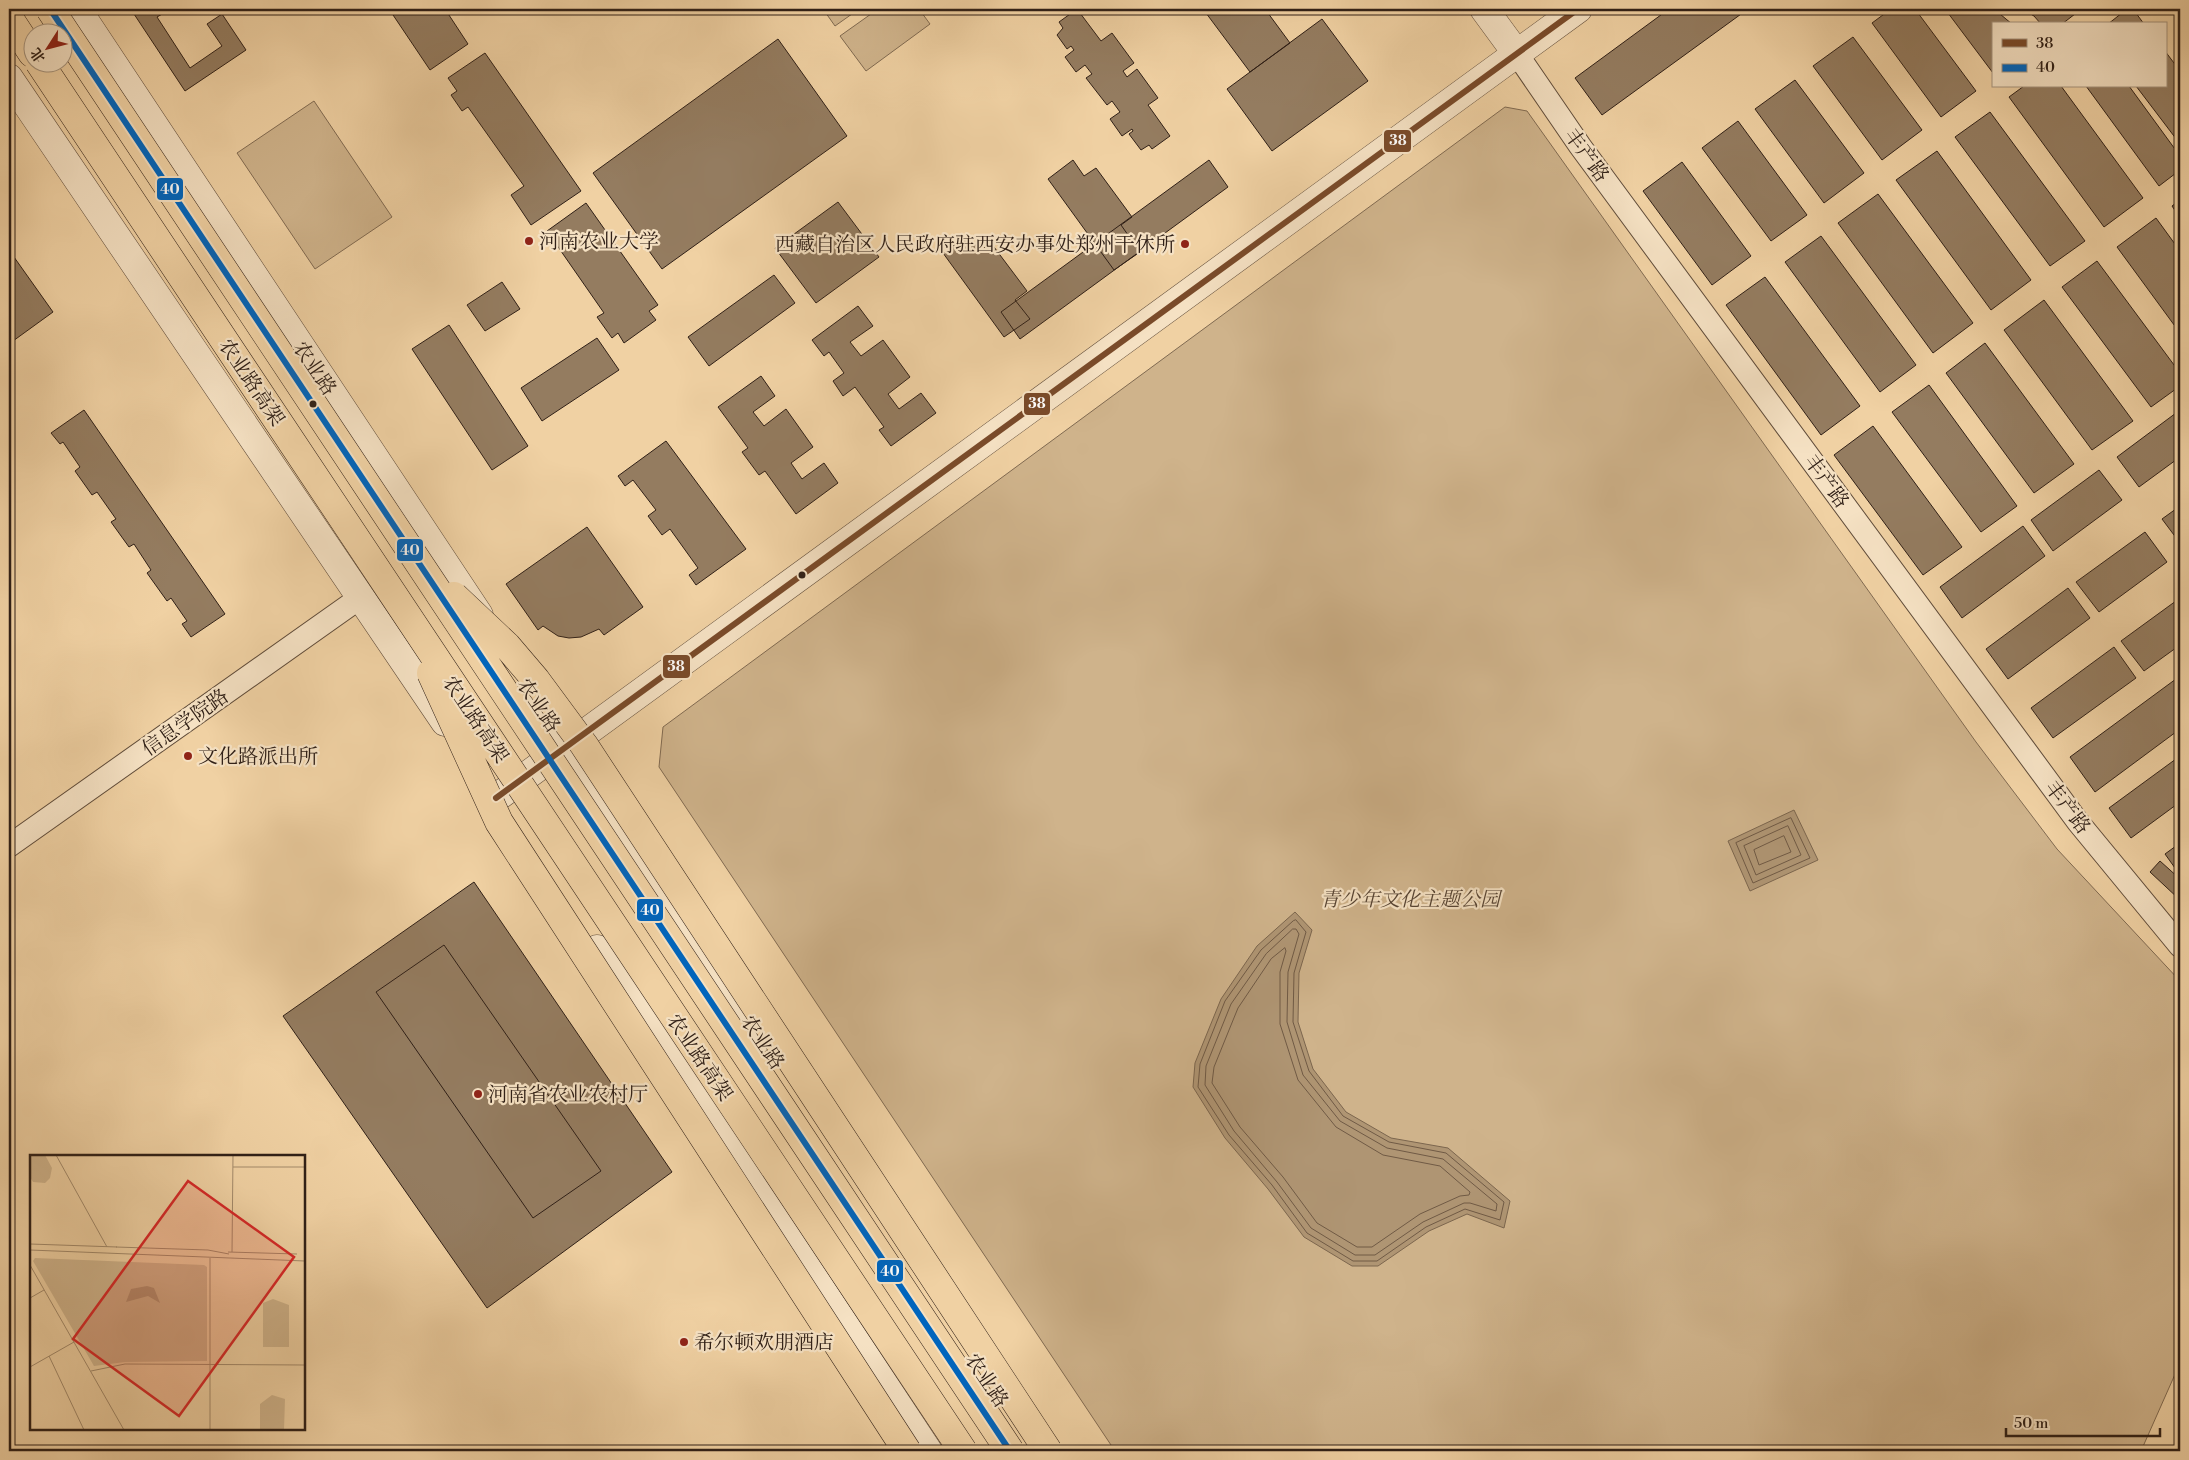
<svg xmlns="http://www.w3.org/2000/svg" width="2189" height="1460" font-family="'Libre Bodoni','Noto Serif SC',serif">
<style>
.green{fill:#cfb38b;stroke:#806a51}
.water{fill:#af9573;stroke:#7c664e}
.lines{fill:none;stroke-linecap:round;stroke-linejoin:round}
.shore{stroke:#705a45;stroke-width:1}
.building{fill:#947c60;stroke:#302017}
.minor-casing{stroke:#604c3a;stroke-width:24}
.tertiary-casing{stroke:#604c3a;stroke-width:29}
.trunk-casing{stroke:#302017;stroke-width:29}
.minor{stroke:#f5e1c3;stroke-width:22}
.tertiary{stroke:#f5e1c3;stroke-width:28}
.trunk{stroke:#f0d1a3;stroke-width:28}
.trunk-bridge-casing{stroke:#302017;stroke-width:29;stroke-linecap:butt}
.trunk-bridge{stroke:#f0d1a3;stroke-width:28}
.bus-1-casing{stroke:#f5e1c3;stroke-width:10}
.bus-2-casing{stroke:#f5e1c3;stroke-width:10}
.bus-1{stroke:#7a4b2a;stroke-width:6}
.bus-2{stroke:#0065bd;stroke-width:6}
.poi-dot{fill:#8f2418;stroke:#f5e1c3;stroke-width:2}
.bus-dot{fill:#302017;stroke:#f5e1c3;stroke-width:2}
.labels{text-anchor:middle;stroke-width:4.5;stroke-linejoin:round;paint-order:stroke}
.street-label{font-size:20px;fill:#302017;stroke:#f5e1c3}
.poi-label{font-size:20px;fill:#302017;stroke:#f5e1c3;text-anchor:start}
.park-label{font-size:20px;font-style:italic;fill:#584534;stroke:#f5e1c3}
.inset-road{fill:none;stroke:#a38a6b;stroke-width:1}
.view{fill:#d62828;fill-opacity:0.15;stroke:#d62828;stroke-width:2.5}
.inset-edge{fill:none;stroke:#302017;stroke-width:2.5}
.line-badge{stroke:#f5e1c3;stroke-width:2}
.badge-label{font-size:14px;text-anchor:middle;font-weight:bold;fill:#fff}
</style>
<rect width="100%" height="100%" fill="#f0d1a3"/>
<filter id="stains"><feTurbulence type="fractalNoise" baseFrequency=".004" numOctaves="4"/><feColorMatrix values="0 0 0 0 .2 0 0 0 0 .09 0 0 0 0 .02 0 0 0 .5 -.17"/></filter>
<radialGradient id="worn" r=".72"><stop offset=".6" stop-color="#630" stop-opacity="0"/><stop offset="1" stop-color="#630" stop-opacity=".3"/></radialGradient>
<path class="green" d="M823,9H859L835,26Z
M878,9H919L930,24L866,71L840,36Z
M314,101L392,217L315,269L237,153Z
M1505,107L1527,111L1976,742L2057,849L2180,981V1363L2141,1451H1115L659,767L663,727Z"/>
<path class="water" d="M1794,810L1818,860L1750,891L1728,841Z
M1295,912L1312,930L1299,973L1298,1022L1313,1069L1346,1112L1391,1138L1448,1148L1510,1201L1504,1228L1467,1214L1429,1231L1378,1266H1352L1304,1237L1268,1189L1225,1138L1193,1087L1195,1063L1221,999L1257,946Z"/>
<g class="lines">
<path class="shore" d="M1791,818L1810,858L1753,883L1736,843Z
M1788,826L1801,855L1756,875L1744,846Z
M1784,836L1791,852L1759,865L1754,850Z
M1296,920L1306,932L1294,973L1293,1022L1309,1071L1343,1116L1389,1142L1446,1153L1504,1202L1500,1220L1465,1209L1426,1227L1377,1261H1353L1307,1233L1272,1185L1229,1135L1198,1087L1200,1064L1225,1001L1261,950L1293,921Z
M1293,929H1296L1299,934L1288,972L1287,1022L1303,1075L1340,1121L1387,1148L1443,1159L1497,1204L1496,1211L1470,1203H1464L1423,1222L1375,1255H1355L1311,1228L1277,1182L1234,1131L1205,1085L1206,1066L1231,1004L1266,954Z
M1285,948L1286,951L1280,972V1024L1298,1080L1336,1127L1383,1155L1440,1166L1470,1192L1469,1195L1460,1196L1420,1214L1372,1247H1357L1317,1223L1283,1177L1240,1127L1212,1083L1214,1067L1238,1008L1271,959Z"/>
</g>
<path class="building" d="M141,9H171L157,17L190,68L222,46L207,24L222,14L246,50L185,91L134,14Z
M389,9H445L468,44L430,70Z
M1077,9L1101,41L1112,33L1134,63L1123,71L1127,77L1137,69L1158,98L1148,105L1170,136L1152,149L1149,145L1141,150L1129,134L1133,131L1132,129L1122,136L1110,119L1120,112L1112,101L1107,105L1086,78L1092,74L1085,65L1076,72L1065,57L1074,50L1071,46L1067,49L1057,35L1063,28L1059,22Z
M1203,9H1265L1290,43L1250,72Z
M1669,9H1748L1602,115L1575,78Z
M1891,9H1915L1976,91L1941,117L1872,23Z
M1945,9H1994L2012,24H1993V73Z
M2022,9H2071L2075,14L2062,24H2041L2034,16Z
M2127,9H2133L2144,24H2108Z
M1322,19L1368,81L1272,151L1227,89Z
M1853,37L1922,130L1882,160L1813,66Z
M778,39L847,136L662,269L593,173Z
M2165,51L2180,71V144L2136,86H2165Z
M485,53L581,191L531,225L511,195L524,186L468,107L462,111L451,95L457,91L448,78Z
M1795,80L1864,173L1824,203L1755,109Z
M2024,86H2061L2143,198L2104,227L2009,97Z
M2086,86H2129L2180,156V170L2159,186Z
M1990,112L2085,241L2050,266L1955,137Z
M1738,121L1807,215L1771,241L1702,148Z
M1937,151L2031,280L1991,310L1896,180Z
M1073,160L1084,176L1096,168L1132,217L1121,225L1140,252L1114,270L1048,179Z
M1209,160L1228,187L1020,339L1001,312Z
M1682,162L1751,256L1712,285L1643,191Z
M1878,194L1973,323L1933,353L1838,223Z
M2180,200V218L2172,206Z
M838,202L879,257L816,303L775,248Z
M586,203L658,305L649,311L656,320L624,343L618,333L612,338L597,317L604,313L547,231Z
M2156,218L2180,251V333L2117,247Z
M968,235L980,251L991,243L1027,291L1015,300L1030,319L1004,337L943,253Z
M1821,236L1916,365L1880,392L1785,262Z
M9,250L53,312L13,341L9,335Z
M2097,261L2180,373V386L2151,407L2062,287Z
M774,275L795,303L709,366L688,337Z
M1765,277L1860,406L1821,435L1726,305Z
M502,282L520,309L485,331L467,305Z
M2044,300L2133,421L2092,450L2004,330Z
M858,306L873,326L850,342L861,356L883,340L910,377L888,394L899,409L921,393L936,413L891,446L879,430L884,427L855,387L843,396L833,381L844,373L829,352L824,356L812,340Z
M449,325L528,446L492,470L412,349Z
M597,338L619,370L542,421L521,388Z
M1985,343L2074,464L2034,493L1946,373Z
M761,376L775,396L753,412L764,426L786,409L813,447L791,463L802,479L824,463L838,483L796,514L765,471L759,475L742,452L748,448L718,407Z
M1929,385L2017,506L1981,532L1892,412Z
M84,410L225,614L191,637L182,624L187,621L171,598L167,601L147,573L151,570L134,544L129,547L111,522L116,519L97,492L92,495L75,471L80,467L63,442L60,444L51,433Z
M2180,410V457L2139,487L2117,457Z
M1873,426L1962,547L1923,575L1834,455Z
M666,441L746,549L696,585L689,575L698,568L670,529L662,535L648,516L656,510L633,480L625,486L618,476Z
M2099,470L2122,500L2053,551L2031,520Z
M2180,506V543L2162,519Z
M2023,526L2045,556L1962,618L1940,587Z
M587,527L643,607L604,635L599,629L581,637L569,638L558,636L543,626L538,630L506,584Z
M2145,532L2167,562L2099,612L2076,582Z
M2068,588L2090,618L2008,679L1986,649Z
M2180,598V645L2144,671L2121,641Z
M2114,647L2136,678L2053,738L2031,708Z
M2180,676V729L2095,792L2070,757Z
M2180,756V802L2131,838L2109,808Z
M2180,843V875L2165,854Z
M2160,861L2180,879V900L2150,872Z
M474,882L672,1172L487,1308L283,1016Z
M444,945L601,1171L533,1218L376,992Z"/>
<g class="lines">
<defs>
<path id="minor" d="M1517,54L1580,146L2078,822L2180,946
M9,846L361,597"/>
<path id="tertiary" d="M77,9L479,615
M1484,9L1517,54
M9,78L445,722
M534,697L760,1038
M496,798L1578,9
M597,949L928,1451"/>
<path id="trunk" d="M9,18L32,53"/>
</defs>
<use href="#minor" class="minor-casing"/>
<use href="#tertiary" class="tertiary-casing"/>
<use href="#trunk" class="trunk-casing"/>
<use href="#minor" class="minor"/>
<use href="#tertiary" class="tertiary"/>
<use href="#trunk" class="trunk"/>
<defs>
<path id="trunk-bridge" d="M50,9L1010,1451
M39,62L963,1451
M454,596L507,646L536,680L584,745L1048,1451
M431,673L499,822L907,1451"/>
</defs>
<use href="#trunk-bridge" class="trunk-bridge-casing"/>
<use href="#trunk-bridge" class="trunk-bridge"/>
<defs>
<path id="bus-1" d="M496,798L1578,9"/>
<path id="bus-2" d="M50,9L1010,1451"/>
</defs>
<use href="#bus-1" class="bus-1-casing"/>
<use href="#bus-2" class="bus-2-casing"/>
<use href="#bus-1" class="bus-1"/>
<use href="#bus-2" class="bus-2"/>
</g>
<g class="poi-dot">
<circle cx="529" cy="241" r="5"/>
<circle cx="1185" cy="244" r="5"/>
<circle cx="188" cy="756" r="5"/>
<circle cx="478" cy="1094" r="5"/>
<circle cx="684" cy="1342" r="5"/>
</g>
<g class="bus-dot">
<circle cx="313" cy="404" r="4.5"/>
<circle cx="802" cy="575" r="4.5"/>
</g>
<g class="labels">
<g class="street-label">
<text transform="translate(1587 155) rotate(54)" y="7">丰产路</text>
<text transform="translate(315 368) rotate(56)" y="7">农业路</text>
<text transform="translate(252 382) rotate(56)" y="7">农业路高架</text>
<text transform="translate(1827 481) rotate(54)" y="7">丰产路</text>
<text transform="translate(539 705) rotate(56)" y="7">农业路</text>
<text transform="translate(476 719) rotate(56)" y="7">农业路高架</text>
<text transform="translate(185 722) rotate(-35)" y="7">信息学院路</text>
<text transform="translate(2068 807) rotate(53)" y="7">丰产路</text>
<text transform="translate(763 1042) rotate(56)" y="7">农业路</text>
<text transform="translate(700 1057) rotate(56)" y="7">农业路高架</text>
<text transform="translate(987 1380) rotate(56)" y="7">农业路</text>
</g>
<g class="poi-label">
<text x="539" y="248">河南农业大学</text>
<text x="1175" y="251" text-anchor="end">西藏自治区人民政府驻西安办事处郑州干休所</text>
<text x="198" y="763">文化路派出所</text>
<text x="488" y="1101">河南省农业农村厅</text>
<text x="694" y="1349">希尔顿欢朋酒店</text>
</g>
<g class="park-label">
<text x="1410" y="906">青少年文化主题公园</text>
</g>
</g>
<g transform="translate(30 1155)">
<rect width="275" height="275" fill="#f0d1a3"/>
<path d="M0,0H15L22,13L20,23L15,28L3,27L0,22ZM5,103L174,110L177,112V206L95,207L64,211L3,106ZM243,144L259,150V192H233V148ZM242,240L255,244L254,275H230V249Z" fill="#cfb38b"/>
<path d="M117,131L124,133L130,148L118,141L96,147L101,134Z" fill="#af9573"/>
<path class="inset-road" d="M26,0L77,92M203,12H275M0,89L87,92M86,92L178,95L199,99M0,95L275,106M198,97L267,99M202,97L203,0M180,103V275M0,110L94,275M0,143L14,135M19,201L54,275M0,212L44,187M61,216L95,209L275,210"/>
<path class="view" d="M158,26L264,102L149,261L43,184Z"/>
<rect width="275" height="275" class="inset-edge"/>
</g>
<g class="line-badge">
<rect x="1383" y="129" width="29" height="24" rx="5" fill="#7a4b2a"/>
<rect x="156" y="177" width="28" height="24" rx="5" fill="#0065bd"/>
<rect x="1023" y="392" width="28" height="24" rx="5" fill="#7a4b2a"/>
<rect x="396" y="538" width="28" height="24" rx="5" fill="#0065bd"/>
<rect x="662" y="654" width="29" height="25" rx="5" fill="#7a4b2a"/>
<rect x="636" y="898" width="28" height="24" rx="5" fill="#0065bd"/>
<rect x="876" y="1259" width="28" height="24" rx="5" fill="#0065bd"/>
</g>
<g class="badge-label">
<text x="1398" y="145">38</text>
<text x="170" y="194">40</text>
<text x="1037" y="408">38</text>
<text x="410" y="555">40</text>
<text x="676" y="671">38</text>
<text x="650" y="915">40</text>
<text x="890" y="1276">40</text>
</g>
<rect width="2189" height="1460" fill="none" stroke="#f0d1a3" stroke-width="30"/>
<rect x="10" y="10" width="2169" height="1440" fill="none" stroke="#302017" stroke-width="2.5"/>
<rect x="15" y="15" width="2159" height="1430" fill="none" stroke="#302017"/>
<rect x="1992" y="22" width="175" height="65" fill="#f5e1c3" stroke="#a6947e"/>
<rect x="2002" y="39" width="25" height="8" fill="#7a4b2a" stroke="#a6947e"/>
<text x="2036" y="48" font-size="15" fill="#302017">38</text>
<rect x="2002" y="64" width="25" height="8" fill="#0065bd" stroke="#a6947e"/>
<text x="2036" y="72" font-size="15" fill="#302017">40</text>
<g transform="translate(48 48) rotate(234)"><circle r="24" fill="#f5e1c3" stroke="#a6947e"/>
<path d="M0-4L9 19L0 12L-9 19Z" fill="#8f2418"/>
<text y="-8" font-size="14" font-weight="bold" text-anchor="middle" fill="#302017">北</text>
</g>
<path d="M2006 1428v8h154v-8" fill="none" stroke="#302017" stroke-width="2.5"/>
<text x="2014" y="1428" font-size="15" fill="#302017" stroke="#f5e1c3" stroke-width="4" paint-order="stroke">50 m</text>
<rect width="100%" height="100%" filter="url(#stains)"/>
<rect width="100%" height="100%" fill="url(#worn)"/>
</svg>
